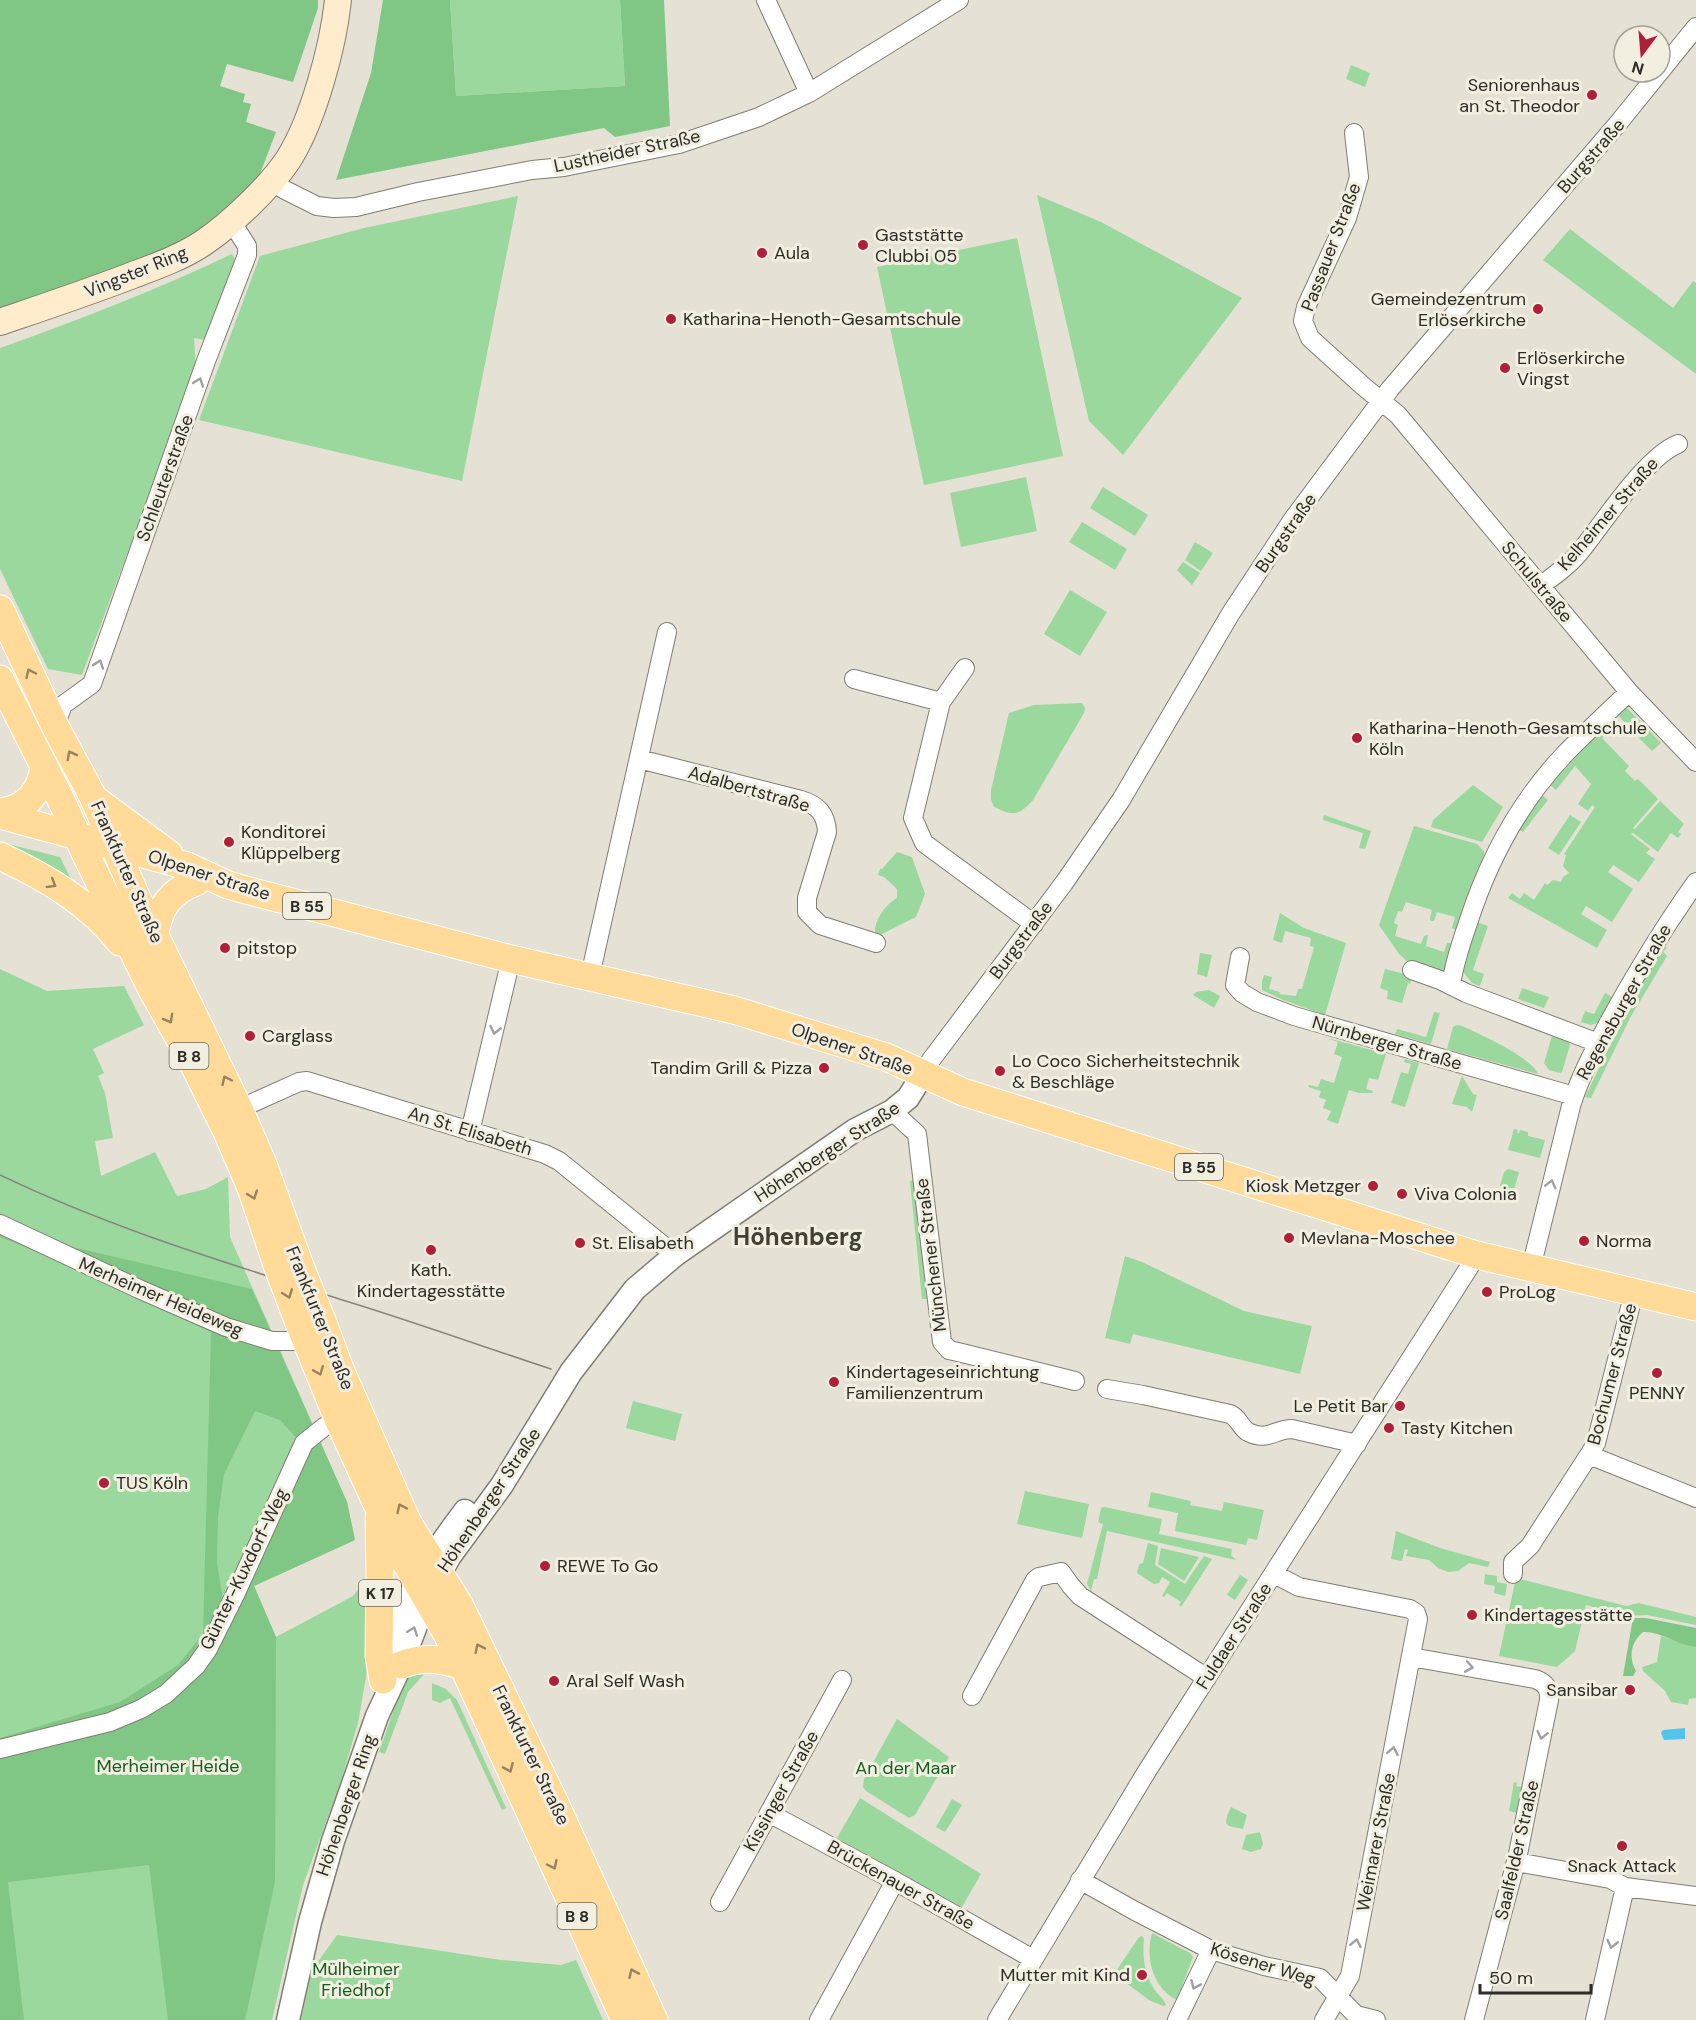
<svg xmlns="http://www.w3.org/2000/svg" width="1696" height="2020" font-family="'DM Sans',sans-serif">
<style>
.green{fill:#9ad89e}
.forest{fill:#80c785;fill-rule:evenodd}
.water{fill:#51c5ec}
.lines{fill:none;stroke-linecap:round;stroke-linejoin:round}
.minor-casing{stroke:#817d71;stroke-width:20}
.tertiary-casing{stroke:#817d71;stroke-width:25}
.secondary-casing{stroke:#817d71;stroke-width:28}
.primary-casing{stroke:#fff;stroke-width:29}
.minor{stroke:#fff;stroke-width:18}
.tertiary{stroke:#fff;stroke-width:22}
.secondary{stroke:#ffeccc;stroke-width:26}
.primary{stroke:#ffda99;stroke-width:27}
.tram{stroke:#88857c;stroke-width:1.5}
.primary-bridge-casing{stroke:#fff;stroke-width:29;stroke-linecap:butt}
.primary-bridge{stroke:#ffda99;stroke-width:27}
.oneway{stroke:#a1a09e}
.oneway2{stroke:#968360}
.poi-dot{fill:#b11e39;stroke:#f2efe1;stroke-width:2}
.labels{text-anchor:middle;stroke-width:6;stroke-linejoin:round;paint-order:stroke}
.shield{fill:#f2efe1;stroke:#69665f;stroke-width:1.5}
.shield-label{font-size:16px;font-weight:bold;fill:#2e2c27}
.poi-label{font-size:18px;fill:#2e2c27;stroke:#f2efe1;text-anchor:start}
.street-label{font-size:18px;fill:#2e2c27;stroke:#f2efe1}
.park-label{font-size:18px;fill:#125e21;stroke:#f2efe1}
.district-label{font-size:24px;font-weight:bold;fill:#434035;stroke:#f2efe1}
</style>
<rect width="100%" height="100%" fill="#e5e1d4"/>
<path class="green" d="M450,0H620L625,86L456,96Z
M1351,65L1370,73L1365,87L1346,79Z
M1037,195L1101,222L1242,298L1123,455L1089,421Z
M518,196L462,481L199,420L260,256L364,228Z
M1570,229L1673,308L1693,281L1696,283V374L1543,260Z
M1017,238L1063,456L924,485L877,267Z
M232,254L236,261L210,341L194,338L196,369L82,675L48,669L0,569V348C79,320 156,290 232,254Z
M1026,477L1037,531L961,547L950,493Z
M1103,487L1148,515L1135,536L1090,508Z
M1082,522L1127,549L1115,570L1069,542Z
M1195,542L1213,553L1201,571L1185,560Z
M1183,562L1200,573L1192,585L1177,570Z
M1070,590L1107,612L1080,656L1044,634Z
M1082,703L1085,708L1084,713L1033,800C1019,816 1013,816 994,807L991,799V790L1009,713L1034,705Z
M1625,706L1646,727L1637,736L1617,714Z
M1603,728L1607,732L1602,738L1629,766L1625,771L1635,781L1638,779L1658,799L1633,828L1635,829L1660,801L1684,824L1678,832L1681,834L1678,838L1671,833L1658,852L1633,833L1631,834L1650,849L1646,853L1655,859L1639,882L1613,865L1608,872L1633,889L1612,922L1586,906L1581,914L1607,930L1597,948L1508,898L1512,893L1520,899L1524,893L1534,900L1545,883L1547,885L1553,880L1561,882L1563,877L1569,873L1563,866L1566,855L1564,854L1595,807L1592,805L1588,811L1578,804L1591,784L1575,766L1556,790L1550,785Z
M1648,729L1661,743L1652,751L1639,738Z
M1473,785L1503,807L1482,842L1431,827L1433,820Z
M1542,795L1548,800L1523,832L1519,830Z
M1324,815L1371,831L1365,849L1359,848L1363,833L1323,820Z
M1570,815L1581,822L1559,855L1548,848Z
M1414,826L1477,844L1484,851V856L1456,930L1452,928L1455,917L1437,912L1434,921H1431L1430,919L1432,910L1406,902L1402,912L1398,911L1394,923L1398,925L1395,936L1421,944L1424,936L1428,935L1426,946L1444,952L1447,943H1453L1444,972H1446L1410,964L1399,954L1379,925Z
M0,842L60,857L77,891L0,848Z
M897,852L912,857L925,894L916,917L878,936L875,932C875,919 886,904 897,898V889L884,877L878,875L880,869H882Z
M1280,913L1304,928L1346,943L1325,1015L1281,999L1262,990V982L1264,975L1272,977L1269,989L1280,992L1279,994L1296,996L1298,989H1302L1314,947L1310,946L1311,938L1285,931L1282,943L1273,940Z
M1476,922L1488,926L1473,970L1484,974L1480,986L1472,983L1461,969Z
M1664,945L1667,948L1663,952L1667,956L1630,1018L1591,1098L1585,1097L1629,1006Z
M1200,953L1212,955L1207,977L1197,974Z
M0,969L47,991L124,986L144,1025L93,1049L104,1073L98,1076L105,1093L113,1138L95,1141L101,1176L155,1152L177,1196L206,1189L228,1177L230,1237L347,1502L355,1540L254,1586L276,1637L353,1596L365,1581H375L366,1677L358,1723L341,1781L303,1885L272,2020H0Z
M1385,969L1412,976L1410,984L1408,983L1402,1003L1387,999L1388,991L1380,988Z
M1522,988L1549,997L1544,1008L1518,999Z
M1209,990L1220,996L1214,1008L1193,995L1196,992Z
M1605,993L1612,997L1598,1023L1591,1025L1581,1022L1585,1011L1594,1014Z
M1434,1012L1440,1013L1431,1044L1395,1034L1397,1029L1426,1037Z
M1457,1025L1462,1026C1480,1034 1531,1057 1538,1074L1447,1049L1453,1027Z
M1552,1036L1568,1041L1570,1045L1562,1072L1560,1073L1549,1070L1544,1063Z
M1324,1037L1386,1054L1378,1080L1369,1078L1366,1089L1373,1091L1372,1093H1359L1349,1090L1338,1124L1327,1120L1331,1111L1323,1108L1326,1100L1319,1097L1321,1091L1308,1087L1309,1085L1318,1087L1321,1079L1334,1083L1342,1057L1334,1054L1338,1042Z
M1405,1059L1419,1063L1405,1107L1391,1103L1401,1072L1408,1074L1411,1064L1404,1062Z
M1462,1076L1473,1094L1477,1095L1472,1112L1467,1107L1452,1104Z
M1514,1129L1518,1130L1517,1133H1519L1520,1130L1528,1132V1136L1545,1140L1540,1158L1508,1150Z
M1508,1169L1519,1172L1514,1190L1500,1186L1504,1172Z
M915,1180L927,1299H922L910,1181Z
M1125,1256L1142,1262L1244,1311L1312,1326L1300,1374L1133,1334L1130,1344L1105,1338Z
M633,1401L682,1414L675,1441L626,1428Z
M1025,1491L1089,1504L1082,1538L1017,1524Z
M1151,1492L1191,1501L1190,1505L1222,1511L1224,1502L1264,1510L1257,1540L1248,1538L1246,1545L1175,1531L1178,1513L1148,1507Z
M1104,1507L1162,1519L1159,1534L1232,1549L1231,1555L1236,1560L1107,1531L1097,1579H1094L1091,1591L1087,1584L1103,1524L1098,1522L1101,1508Z
M1396,1531L1440,1548L1490,1562L1488,1567L1469,1563L1458,1571L1448,1572L1438,1568L1429,1560L1406,1556L1408,1550L1405,1549L1402,1561L1391,1559Z
M1148,1543L1158,1546L1155,1565L1185,1584L1204,1556L1212,1559L1181,1607L1179,1605L1181,1602L1167,1593L1164,1597L1162,1596L1170,1582L1162,1577L1159,1583L1154,1584L1137,1573L1139,1564L1143,1563Z
M1161,1548L1199,1557L1184,1581L1158,1564Z
M1485,1574L1497,1576V1582L1507,1584L1505,1596L1494,1593L1495,1586L1484,1584Z
M1240,1575L1248,1580L1235,1600L1227,1595Z
M1516,1578L1626,1606L1639,1603L1696,1617V1625L1647,1615L1625,1616L1586,1605L1575,1651L1557,1667L1499,1656L1514,1587L1526,1590L1514,1587Z
M1661,1636L1696,1647V1698L1689,1699L1688,1705L1671,1702L1665,1691L1643,1671L1642,1667L1657,1662Z
M417,1669L425,1673L408,1692L385,1754L379,1752L403,1683Z
M432,1683L446,1689L457,1700L506,1808L502,1810L450,1698L440,1703L432,1700Z
M897,1719L949,1757L915,1815L909,1818L866,1791L863,1787L864,1779Z
M1514,1782L1517,1783L1516,1786L1522,1787L1517,1813L1509,1811Z
M860,1798L981,1874L962,1907L837,1838Z
M952,1799L962,1805L945,1832L936,1827Z
M1231,1807L1247,1815L1243,1829L1229,1826L1226,1823L1227,1816Z
M1260,1832L1263,1844L1261,1849L1251,1852L1242,1849L1246,1835Z
M1152,1933L1190,1953L1193,1957L1177,2000C1153,1988 1145,1958 1152,1933Z
M337,1935L501,1960L561,1965L576,1960L603,2020H301L312,1970Z
M1142,1936L1144,1939C1142,1959 1145,1977 1157,1993C1161,1997 1164,2000 1166,2005L1163,2006L1149,2000L1114,1974L1139,1937Z"/>
<path class="forest" d="M0,0H318V8L293,82L227,64L220,86L245,94L243,102L251,104L246,122L276,132L258,179L200,230L158,258L0,310Z
M383,0H450L456,96L625,86L620,0H664L670,126L615,137L604,128L336,180L371,73Z
M0,1230L252,1289L347,1502L355,1540L254,1586L276,1637L275,1882L245,2020H168L149,1865L8,1882L24,2020H0V1738L120,1702L178,1665L203,1634L211,1332L40,1253L0,1237ZM255,1411L280,1420L300,1442L223,1599L217,1563L218,1517L224,1474Z
M1633,1618H1646L1696,1628V1647C1678,1645 1660,1631 1643,1632C1631,1642 1628,1657 1636,1671L1633,1676H1623Z"/>
<path class="water" d="M1685,1728V1739L1664,1740L1661,1733L1663,1730Z"/>
<g class="lines">
<defs>
<path id="minor" d="M766,0L809,93
M1354,133L1359,177L1347,218L1306,307L1303,321L1310,338L1363,386L1398,415L1629,692L1696,762
M271,181L285,190L317,206L334,208L356,207L418,192L532,170L564,167L679,144L759,117L809,93L959,0
M1540,586C1554,576 1568,566 1579,553C1603,524 1645,457 1678,444
M854,679L941,702L913,818L924,843L1034,924
M941,702L965,668
M55,726L63,705L92,684L206,361L247,255V246L231,221
M639,759L801,800C818,805 826,814 827,832L807,898V912L820,925L876,943
M1240,957L1235,985L1242,993L1257,1002L1294,1016L1574,1096
M1412,970L1440,980L1466,993L1598,1043
M590,976L667,632
M1451,985C1454,964 1461,943 1468,923C1488,861 1518,804 1563,756C1584,734 1607,713 1629,692
M923,1074L931,1060L1064,883L1121,800L1231,613L1293,519L1390,389L1620,121L1696,27
M239,1109L299,1082L307,1081L545,1154L559,1161L675,1255
M892,1111L917,1134L942,1342L949,1350L962,1353L1075,1381
M470,1132L511,959
M0,1224L139,1289L226,1327L272,1341H316
M1531,1268L1571,1106C1580,1076 1595,1049 1609,1022C1636,973 1664,927 1696,882
M1107,1389L1143,1395L1230,1414C1239,1418 1240,1427 1248,1432C1268,1442 1274,1429 1292,1429L1357,1444
M1589,1455L1696,1498
M1274,1574L1299,1587L1410,1609L1416,1613L1418,1619L1350,1976L1324,2020
M1513,1574V1562L1530,1546L1589,1455L1596,1443L1634,1292
M1411,1657L1535,1679C1546,1683 1550,1690 1549,1700L1518,1854L1474,2020
M972,1696L1035,1580L1039,1577L1061,1572L1071,1586L1080,1596L1207,1678
M0,1749L110,1722L141,1709L166,1694L196,1666L208,1649L235,1595L304,1443L324,1427L338,1419
M769,1813L895,1881L1033,1959
M1516,1862L1610,1879L1625,1887L1696,1896
M1080,1880L1135,1911L1211,1950L1264,1966L1320,1978L1356,2015L1376,2020
M720,1902L842,1680
M819,2020L895,1881
M997,2020L1147,1771L1477,1255
M1177,2020L1211,1950
M1595,2020L1625,1887"/>
<path id="tertiary" d="M385,1663C400,1602 427,1561 465,1511
M288,2020L310,1922L333,1841L377,1716L401,1665L427,1597L450,1556L502,1485L571,1372L635,1289L675,1255L855,1130L892,1111L908,1098L923,1074"/>
<path id="secondary" d="M0,322C44,307 89,292 133,275C157,266 182,257 203,243C230,225 270,187 288,160C313,121 333,47 338,0"/>
<path id="primary" d="M0,609L55,726L93,797L136,896L239,1109L263,1164L302,1271
M0,679L63,804L86,855L152,990L192,1061L227,1132L251,1188L277,1265
M96,800L169,854
M0,812C27,809 41,792 44,766
M0,815L187,866L228,885L242,889L511,959L734,1010L886,1057L963,1092L1477,1255L1696,1307
M0,856C45,877 89,902 120,942
M155,936C158,909 170,891 196,882
M299,1323L338,1419L396,1546L447,1634L463,1666L625,2020
M323,1323L340,1369L408,1523L460,1606L554,1801L654,2020
M379,1519L380,1572L379,1656L383,1680
M401,1665C422,1656 442,1659 463,1666"/>
</defs>
<use href="#minor" class="minor-casing"/>
<use href="#tertiary" class="tertiary-casing"/>
<use href="#secondary" class="secondary-casing"/>
<use href="#primary" class="primary-casing"/>
<use href="#minor" class="minor"/>
<use href="#tertiary" class="tertiary"/>
<use href="#secondary" class="secondary"/>
<use href="#primary" class="primary"/>
<path class="tram" d="M0,1175C112,1229 231,1264 349,1302C417,1323 484,1347 551,1369"/>
<defs>
<path id="primary-bridge" d="M277,1265L299,1323
M302,1271L323,1323"/>
</defs>
<use href="#primary-bridge" class="primary-bridge-casing"/>
<use href="#primary-bridge" class="primary-bridge"/>
</g>
<defs><path id="oneway-chevron" d="M-2-3.5L2.5 0L-2 3.5" fill="none" stroke-width="1.6" stroke-linecap="round" stroke-linejoin="round" transform="scale(1.5)"/></defs>
<g class="oneway">
<use href="#oneway-chevron" transform="translate(199 382) rotate(-70)"/>
<use href="#oneway-chevron" transform="translate(99 664) rotate(-71)"/>
<use href="#oneway-chevron" transform="translate(495 1030) rotate(103)"/>
<use href="#oneway-chevron" transform="translate(1551 1184) rotate(-76)"/>
<use href="#oneway-chevron" transform="translate(413 1631) rotate(-69)"/>
<use href="#oneway-chevron" transform="translate(1469 1667) rotate(10)"/>
<use href="#oneway-chevron" transform="translate(1542 1735) rotate(102)"/>
<use href="#oneway-chevron" transform="translate(1393 1751) rotate(-79)"/>
<use href="#oneway-chevron" transform="translate(1356 1943) rotate(-79)"/>
<use href="#oneway-chevron" transform="translate(1612 1944) rotate(103)"/>
<use href="#oneway-chevron" transform="translate(1195 1985) rotate(114)"/>
</g>
<g class="oneway2">
<use href="#oneway-chevron" transform="translate(30 673) rotate(-115)"/>
<use href="#oneway-chevron" transform="translate(71 755) rotate(-118)"/>
<use href="#oneway-chevron" transform="translate(52 884) rotate(31)"/>
<use href="#oneway-chevron" transform="translate(169 1019) rotate(61)"/>
<use href="#oneway-chevron" transform="translate(226 1080) rotate(-115)"/>
<use href="#oneway-chevron" transform="translate(253 1195) rotate(70)"/>
<use href="#oneway-chevron" transform="translate(288 1294) rotate(69)"/>
<use href="#oneway-chevron" transform="translate(319 1371) rotate(68)"/>
<use href="#oneway-chevron" transform="translate(401 1508) rotate(-115)"/>
<use href="#oneway-chevron" transform="translate(479 1648) rotate(-116)"/>
<use href="#oneway-chevron" transform="translate(509 1768) rotate(66)"/>
<use href="#oneway-chevron" transform="translate(553 1865) rotate(65)"/>
<use href="#oneway-chevron" transform="translate(633 1973) rotate(-114)"/>
</g>
<g class="poi-dot">
<circle cx="1592" cy="95" r="6"/>
<circle cx="863" cy="245" r="6"/>
<circle cx="762" cy="253" r="6"/>
<circle cx="1538" cy="309" r="6"/>
<circle cx="671" cy="319" r="6"/>
<circle cx="1505" cy="368" r="6"/>
<circle cx="1357" cy="738" r="6"/>
<circle cx="229" cy="842" r="6"/>
<circle cx="225" cy="948" r="6"/>
<circle cx="250" cy="1036" r="6"/>
<circle cx="824" cy="1068" r="6"/>
<circle cx="1000" cy="1071" r="6"/>
<circle cx="1373" cy="1186" r="6"/>
<circle cx="1402" cy="1194" r="6"/>
<circle cx="1289" cy="1238" r="6"/>
<circle cx="1584" cy="1241" r="6"/>
<circle cx="580" cy="1243" r="6"/>
<circle cx="431" cy="1250" r="6"/>
<circle cx="1487" cy="1292" r="6"/>
<circle cx="1657" cy="1373" r="6"/>
<circle cx="834" cy="1382" r="6"/>
<circle cx="1400" cy="1406" r="6"/>
<circle cx="1389" cy="1428" r="6"/>
<circle cx="104" cy="1483" r="6"/>
<circle cx="545" cy="1566" r="6"/>
<circle cx="1472" cy="1615" r="6"/>
<circle cx="554" cy="1681" r="6"/>
<circle cx="1630" cy="1690" r="6"/>
<circle cx="1622" cy="1846" r="6"/>
<circle cx="1142" cy="1975" r="6"/>
</g>
<g class="labels">
<g class="shield">
<rect x="283" y="893" width="48" height="26" rx="4.5"/>
<rect x="169.5" y="1043" width="39" height="26" rx="4.5"/>
<rect x="1175" y="1154" width="48" height="26" rx="4.5"/>
<rect x="359" y="1580" width="42" height="26" rx="4.5"/>
<rect x="557.5" y="1903" width="39" height="26" rx="4.5"/>
</g>
<g class="shield-label">
<text x="307" y="912">B 55</text>
<text x="189" y="1062">B 8</text>
<text x="1199" y="1173">B 55</text>
<text x="380" y="1599">K 17</text>
<text x="577" y="1922">B 8</text>
</g>
<g class="poi-label">
<text x="1580" y="91" text-anchor="end">Seniorenhaus<tspan x="1580" dy="21">an St. Theodor</tspan></text>
<text x="875" y="241">Gaststätte<tspan x="875" dy="21">Clubbi 05</tspan></text>
<text x="774" y="259">Aula</text>
<text x="1526" y="305" text-anchor="end">Gemeindezentrum<tspan x="1526" dy="21">Erlöserkirche</tspan></text>
<text x="683" y="325">Katharina-Henoth-Gesamtschule</text>
<text x="1517" y="364">Erlöserkirche<tspan x="1517" dy="21">Vingst</tspan></text>
<text x="1369" y="734">Katharina-Henoth-Gesamtschule<tspan x="1369" dy="21">Köln</tspan></text>
<text x="241" y="838">Konditorei<tspan x="241" dy="21">Klüppelberg</tspan></text>
<text x="237" y="954">pitstop</text>
<text x="262" y="1042">Carglass</text>
<text x="1012" y="1067">Lo Coco Sicherheitstechnik<tspan x="1012" dy="21">&amp; Beschläge</tspan></text>
<text x="812" y="1074" text-anchor="end">Tandim Grill &amp; Pizza</text>
<text x="1361" y="1192" text-anchor="end">Kiosk Metzger</text>
<text x="1414" y="1200">Viva Colonia</text>
<text x="1301" y="1244">Mevlana-Moschee</text>
<text x="1596" y="1247">Norma</text>
<text x="592" y="1249">St. Elisabeth</text>
<text x="431" y="1276" text-anchor="middle">Kath.<tspan x="431" dy="21">Kindertagesstätte</tspan></text>
<text x="1499" y="1298">ProLog</text>
<text x="846" y="1378">Kindertageseinrichtung<tspan x="846" dy="21">Familienzentrum</tspan></text>
<text x="1657" y="1399" text-anchor="middle">PENNY</text>
<text x="1388" y="1412" text-anchor="end">Le Petit Bar</text>
<text x="1401" y="1434">Tasty Kitchen</text>
<text x="116" y="1489">TUS Köln</text>
<text x="557" y="1572">REWE To Go</text>
<text x="1484" y="1621">Kindertagesstätte</text>
<text x="566" y="1687">Aral Self Wash</text>
<text x="1618" y="1696" text-anchor="end">Sansibar</text>
<text x="1622" y="1872" text-anchor="middle">Snack Attack</text>
<text x="1130" y="1981" text-anchor="end">Mutter mit Kind</text>
</g>
<g class="street-label">
<text transform="translate(627 151) rotate(-12)" y="6">Lustheider Straße</text>
<text transform="translate(1591 156) rotate(-49)" y="6">Burgstraße</text>
<text transform="translate(1331 247) rotate(-69)" y="6">Passauer Straße</text>
<text transform="translate(136 272) rotate(-22)" y="6">Vingster Ring</text>
<text transform="translate(165 478) rotate(-70)" y="6">Schleuterstraße</text>
<text transform="translate(1608 514) rotate(-49)" y="6">Kelheimer Straße</text>
<text transform="translate(1286 533) rotate(-55)" y="6">Burgstraße</text>
<text transform="translate(1537 582) rotate(50)" y="6">Schulstraße</text>
<text transform="translate(749 789) rotate(16)" y="6">Adalbertstraße</text>
<text transform="translate(127 872) rotate(66)" y="6">Frankfurter Straße</text>
<text transform="translate(209 875) rotate(18)" y="6">Olpener Straße</text>
<text transform="translate(1021 940) rotate(-53)" y="6">Burgstraße</text>
<text transform="translate(1624 1002) rotate(-61)" y="6">Regensburger Straße</text>
<text transform="translate(1387 1043) rotate(16)" y="6">Nürnberger Straße</text>
<text transform="translate(852 1049) rotate(19)" y="6">Olpener Straße</text>
<text transform="translate(470 1131) rotate(17)" y="6">An St. Elisabeth</text>
<text transform="translate(827 1152) rotate(-33)" y="6">Höhenberger Straße</text>
<text transform="translate(931 1255) rotate(-97)" y="6">Münchener Straße</text>
<text transform="translate(161 1297) rotate(23)" y="6">Merheimer Heideweg</text>
<text transform="translate(320 1318) rotate(68)" y="6">Frankfurter Straße</text>
<text transform="translate(1612 1374) rotate(-75)" y="6">Bochumer Straße</text>
<text transform="translate(489 1500) rotate(-56)" y="6">Höhenberger Straße</text>
<text transform="translate(244 1569) rotate(-64)" y="6">Günter-Kuxdorf-Weg</text>
<text transform="translate(1234 1636) rotate(-57)" y="6">Fuldaer Straße</text>
<text transform="translate(531 1755) rotate(64)" y="6">Frankfurter Straße</text>
<text transform="translate(781 1791) rotate(-61)" y="6">Kissinger Straße</text>
<text transform="translate(346 1805) rotate(-71)" y="6">Höhenberger Ring</text>
<text transform="translate(1376 1842) rotate(-79)" y="6">Weimarer Straße</text>
<text transform="translate(1517 1850) rotate(-77)" y="6">Saalfelder Straße</text>
<text transform="translate(901 1885) rotate(29)" y="6">Brückenauer Straße</text>
<text transform="translate(1263 1964) rotate(17)" y="6">Kösener Weg</text>
</g>
<g class="park-label">
<text x="168" y="1772">Merheimer Heide</text>
<text x="906" y="1774">An der Maar</text>
<text x="356" y="1975">Mülheimer<tspan x="356" dy="21">Friedhof</tspan></text>
</g>
<g class="district-label">
<text x="798" y="1245">Höhenberg</text>
</g>
</g>
<g transform="translate(1642 54) rotate(196)"><circle r="28" fill="#f2efe1" stroke="#a4a197" stroke-width="1.5"/>
<path d="M0-4.5L10 22L0 15L-10 22Z" fill="#b11e39"/>
<text y="-9" font-size="16" font-weight="bold" text-anchor="middle" fill="#2e2c27">N</text>
</g>
<path d="M1480 1984v9h111v-9" fill="none" stroke="#2e2c27" stroke-width="3"/>
<text x="1489" y="1984" font-size="18" fill="#2e2c27" stroke="#f2efe1" stroke-width="4.5" paint-order="stroke">50 m</text>
</svg>
